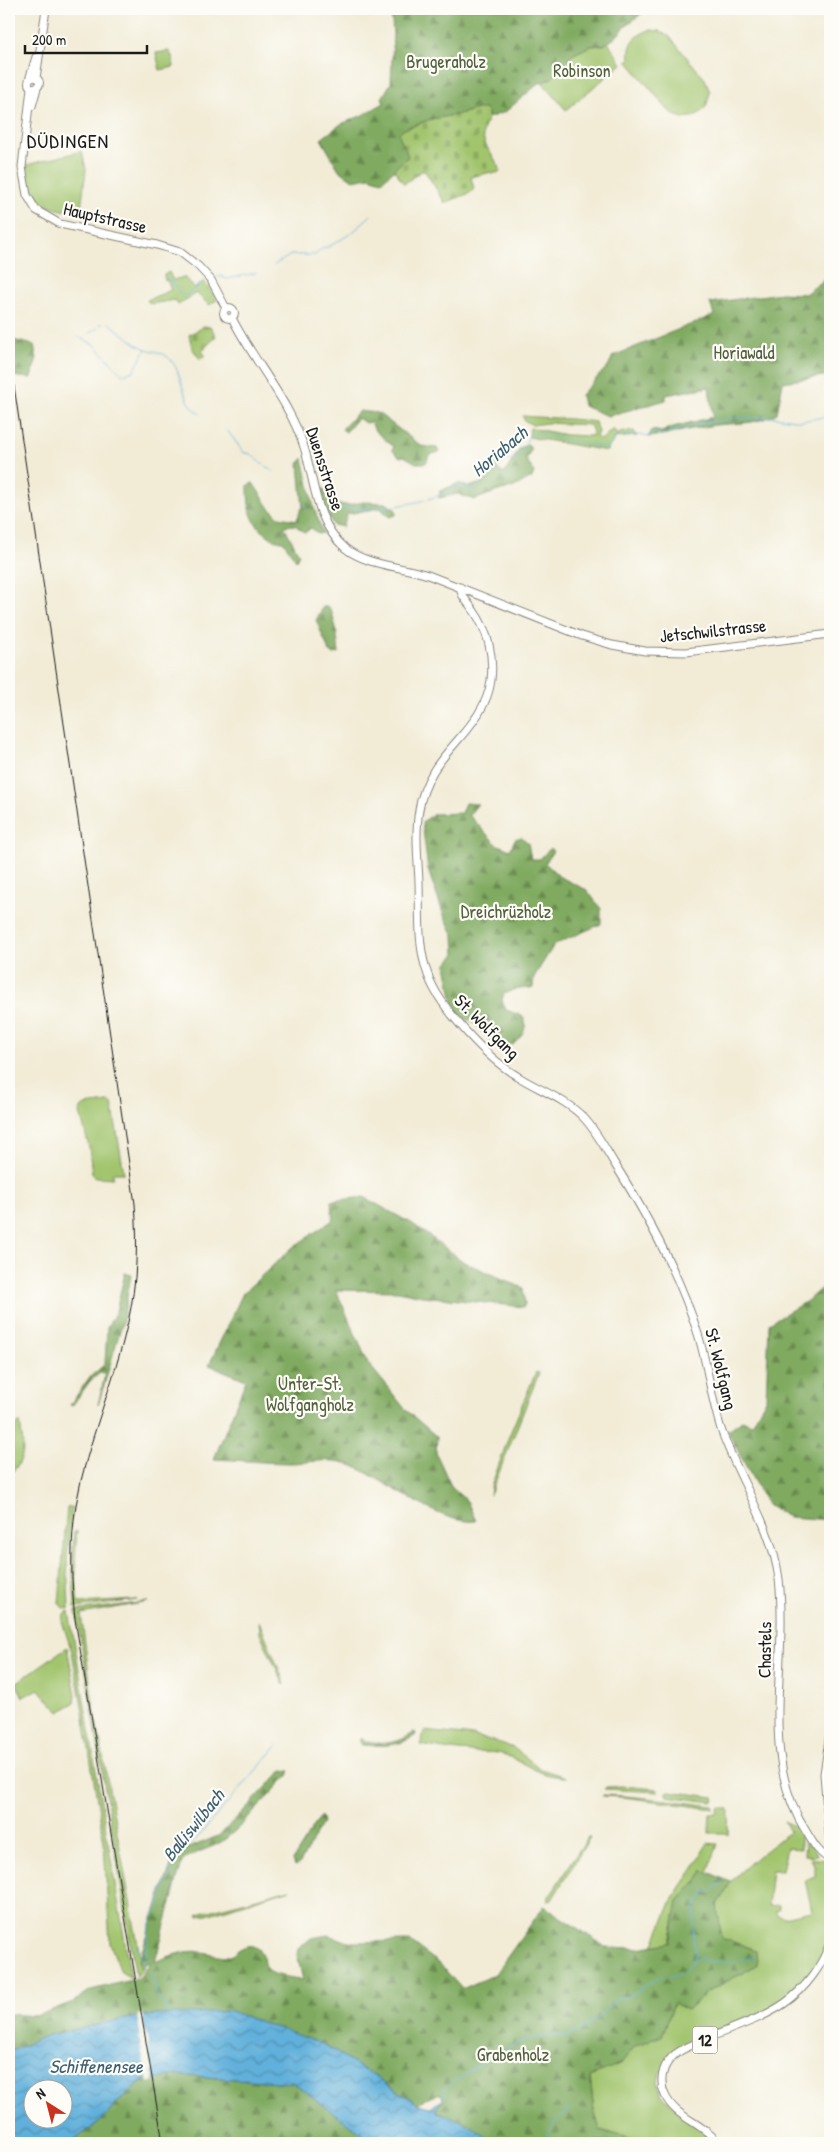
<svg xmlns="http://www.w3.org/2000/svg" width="839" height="2152" font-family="'Patrick Hand',sans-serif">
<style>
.green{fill:#a1c46d;stroke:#5e7044}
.forest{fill:url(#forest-firs);stroke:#4e633e}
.cemetery{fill:url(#cemetery-stones);stroke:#5e7044}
.water{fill:url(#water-waves);stroke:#3e667c;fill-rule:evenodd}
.pier{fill:#f2ecd7}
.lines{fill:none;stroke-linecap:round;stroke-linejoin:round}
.stream{stroke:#60b0db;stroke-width:1}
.major-casing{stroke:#87847a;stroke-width:9}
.major{stroke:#fff;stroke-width:7}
.rail{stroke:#1c1c1c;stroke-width:1}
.labels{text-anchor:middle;stroke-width:4.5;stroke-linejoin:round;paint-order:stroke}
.shield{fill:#fdfcf7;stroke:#605f5e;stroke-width:1}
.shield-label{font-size:16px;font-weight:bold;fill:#1c1c1c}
.park-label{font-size:18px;fill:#515f3c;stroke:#fdfcf7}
.street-label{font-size:18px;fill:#1c1c1c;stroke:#fdfcf7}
.water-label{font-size:19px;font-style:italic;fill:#3b5f72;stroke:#fdfcf7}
.quarter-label{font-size:20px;letter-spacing:1px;fill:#1c1c1c;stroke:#fdfcf7}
</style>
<defs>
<pattern id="forest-firs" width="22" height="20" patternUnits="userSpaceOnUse" patternTransform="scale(1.25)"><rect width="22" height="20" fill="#80aa60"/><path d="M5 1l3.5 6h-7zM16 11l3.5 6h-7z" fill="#688a4e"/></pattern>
<pattern id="cemetery-stones" width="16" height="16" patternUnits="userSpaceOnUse" patternTransform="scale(1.25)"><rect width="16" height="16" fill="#a1c46d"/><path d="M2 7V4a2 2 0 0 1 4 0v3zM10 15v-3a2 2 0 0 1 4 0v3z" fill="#8aa85e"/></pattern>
<pattern id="water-waves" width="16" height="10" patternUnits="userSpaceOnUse" patternTransform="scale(1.25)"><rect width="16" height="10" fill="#60b0db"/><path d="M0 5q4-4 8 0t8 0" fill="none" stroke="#4e8eb1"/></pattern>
</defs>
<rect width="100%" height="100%" fill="#fdfcf7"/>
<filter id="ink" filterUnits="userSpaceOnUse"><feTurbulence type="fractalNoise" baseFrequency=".02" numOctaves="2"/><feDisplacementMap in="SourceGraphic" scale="10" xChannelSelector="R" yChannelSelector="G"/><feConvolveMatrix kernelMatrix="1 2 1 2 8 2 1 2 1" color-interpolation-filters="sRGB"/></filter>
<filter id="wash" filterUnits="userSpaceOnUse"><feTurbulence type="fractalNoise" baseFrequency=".0096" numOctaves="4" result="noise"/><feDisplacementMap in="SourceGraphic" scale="20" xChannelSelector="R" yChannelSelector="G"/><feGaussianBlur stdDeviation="1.12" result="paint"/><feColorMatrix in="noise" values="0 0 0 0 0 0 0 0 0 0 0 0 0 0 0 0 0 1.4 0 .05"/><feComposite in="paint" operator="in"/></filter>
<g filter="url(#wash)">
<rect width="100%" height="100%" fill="#f2ecd7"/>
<path class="green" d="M651,30L660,31L669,36L705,79L710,92L706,107L700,113L692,117L683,118L674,115L668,110L627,61L630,60C627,45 636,33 651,30Z
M608,42L622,64L566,110L542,82L552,78L572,55L590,46L604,45Z
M169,51L173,58L174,67L160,70L156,53Z
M82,151L86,170L81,208L73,205L71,212C38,205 27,203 26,165Z
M169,272L173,280L184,277L195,288L204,281L217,300L209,305L196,293L178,305L175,300L150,304L147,300L171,290L167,280L165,281L164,275Z
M523,416C547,418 571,418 595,422L598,432L596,437L601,440L613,429L617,435L622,432L634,431L637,436L615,438L607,451L529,437L530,428L566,435L592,436L593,432L590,425L547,423L532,425L524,420Z
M108,1102L112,1103L124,1173H113V1178L96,1177L92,1174L89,1147L80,1113L81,1108L85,1105Z
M536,1372L539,1373L490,1495L491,1487L509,1436Z
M20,1422C23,1446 28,1458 9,1475V1433Z
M72,1507L67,1558L69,1609L63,1608L59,1603L67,1508Z
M74,1531H77L75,1559L78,1603L137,1600L75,1608L72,1558Z
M148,1602L81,1614L92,1697L140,1956V1968L143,1969L136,1977L76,1611Z
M69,1611L131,1978L121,1972L110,1944L104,1843L82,1706L72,1652L62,1621L64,1614Z
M259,1621L285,1684L284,1685L260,1633Z
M67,1647L76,1695L75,1702L60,1712C53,1703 45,1699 39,1689L23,1697L16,1683Z
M424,1731L474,1736L504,1744L515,1749L541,1769L566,1777C539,1777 528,1764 505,1755C494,1751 482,1753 471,1752C454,1751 437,1748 421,1745Z
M622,1786L656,1789L658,1792L604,1789L606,1787Z
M669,1791L714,1797L715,1800L712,1802L667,1796L666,1793Z
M603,1795C639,1796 676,1801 713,1806L714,1809L623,1797L602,1796Z
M719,1807L729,1809L728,1835L725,1833H709L710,1814H717Z
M784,1821L795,1827L801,1835V1849L787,1848L782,1870H772L768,1906L779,1905V1910L776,1911V1914L783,1917L812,1911L805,1880L815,1876V1867L811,1859C820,1859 825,1857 830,1867V1936L824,1953L810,1976L790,1997L766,2011L682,2048L660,2073L658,2081L661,2094L715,2143H646L600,2130L594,2111L590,2076L621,2063L636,2045L662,2036L674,2003L687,2009L707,1992L757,1965L756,1950L722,1938C720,1928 716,1917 717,1907C718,1884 772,1845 790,1832Z
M588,1837H590L552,1900L548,1901V1898Z
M805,1840L816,1852L817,1855L812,1856L804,1855Z
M707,1843L718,1844L708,1872L703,1870L699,1878L678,1901L670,1943L653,1946L672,1900L694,1868Z
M290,1889L207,1915L199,1916L198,1914Z"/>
<path class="forest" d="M391,9H647L625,27L615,38L604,45L590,46L572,55L552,78L538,84L505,112L488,118V113L479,109L455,115L432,119L408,127L400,137L404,143L408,157L382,181L369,177L353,180L339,170L321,139L341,124L363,115L384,103L382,98L391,83L393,33Z
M830,280V375L783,382L777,413C758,426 731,422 709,426C688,429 668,435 648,437L652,430L662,432L669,428L713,417L709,387L666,395V400L608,416L583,406L581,395L608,366L613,356L714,315L710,303L781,293L805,294L823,281Z
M9,339L34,345L37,358L31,378L9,376Z
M359,411L378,413L421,446L437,448L439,452L429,455L426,463H416L404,456L400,457L392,450L394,447L375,431L371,422L365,423L358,418L346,432L342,429Z
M528,444L531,450L526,459L534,472L532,478L512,488L501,490L474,500L458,494L439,498L440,491L459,483L468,487L482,483V473L501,458L507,459L496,468L504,474L520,448Z
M303,458L314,508L323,533L318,534L311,528L305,533L295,525L284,526L299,554L296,560L283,541C275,541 271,538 265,533C249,521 248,504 248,485L253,483L269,507L279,517L297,520L301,509H303L299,464Z
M318,488L325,489L333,503L347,505L363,502L386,503L396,510V515L390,517L380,508L347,514L343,527L333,525L322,502Z
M323,607H329L332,613L336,628L339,653L333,654L329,651L316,620Z
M465,803L478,804L469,815L496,844L510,850L515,839L522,837L528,843L531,859H540L550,848L553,851L545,863L560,877L587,890L601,909V924L554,945L534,977L533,988L515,989L504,994L502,1000L506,1010L523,1016C529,1028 522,1036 513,1045L488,1039L471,1020H464L455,1014L446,964L455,955L454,936L443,913L428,870L422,822L434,814L461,813Z
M364,1197L416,1226L464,1262L523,1288L525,1305L523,1307L422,1296L398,1291L336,1290L368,1363L406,1410L437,1437L436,1453L452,1488L467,1501L476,1521C439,1526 383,1477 348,1464C330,1457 309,1463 291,1463C265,1463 239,1460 214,1459L246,1380L209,1365L243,1293L293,1247L333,1220L331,1201Z
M125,1273L131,1275L123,1321L98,1405L105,1375L100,1373L90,1381L72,1406L70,1405L89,1378L105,1364L107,1328L116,1311Z
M830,1280V1520L789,1517L767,1505L727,1431L742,1420L752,1424L766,1399L769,1323L807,1301Z
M415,1732L416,1735C400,1747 381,1746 362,1745L358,1741L361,1738C372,1746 392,1744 405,1738C409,1736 411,1734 415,1732Z
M283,1770L290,1771L288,1776C267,1796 247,1823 224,1840C211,1850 192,1851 182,1862L155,1962C169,1956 186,1949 203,1952C214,1954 219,1956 231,1956C239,1948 253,1939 261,1953C265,1959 262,1966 269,1971C277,1977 293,1977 303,1980L297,1955L298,1949L311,1938L328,1935L349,1942L409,1941L439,1963L462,1989L495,1974L544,1906L606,1947L637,1948L670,1943L678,1901L699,1878L703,1870L731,1882L717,1905L722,1938L756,1950L757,1965L707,1992L687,2010L674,2003L662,2036L636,2045L621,2063L590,2077L594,2111L600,2130L646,2143H494C479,2130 456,2116 437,2112L436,2108L443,2100L442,2094H438L417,2103L323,2044L9,2052V2014L36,2016L73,2002L91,1990L139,1978L150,1963H146L143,1969L140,1968L139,1960L172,1862L180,1852L220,1835Z
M321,1815L323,1822L300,1863L295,1866L293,1860Z
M175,2075L294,2083L374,2143H69L99,2123L125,2095L143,2081Z"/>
<path class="cemetery" d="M479,109H485L488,113C489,122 482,127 483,136C485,150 498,159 500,172L492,174L491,172L471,177L474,189L470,193L445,203L425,171H421L404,184L394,169L408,157C406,148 400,140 399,133L402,130L432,119L455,115Z
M204,326L211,327L216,336L202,351L205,355L200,359L192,348L189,335Z"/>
<path class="water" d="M230,2011L323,2044L417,2103L430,2107L443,2100L436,2108L437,2112C456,2116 479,2130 494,2143H374L294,2083L175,2075L143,2081L125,2095L99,2123L69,2143H9V2052L48,2035L141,2016ZM32,2090H62V2120H32Z"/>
<path class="pier" d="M142,2014L146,2036H148L151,2065H153L154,2071L152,2072L154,2081L148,2083L139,2038L141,2037L137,2015Z"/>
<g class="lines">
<path class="stream" d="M274,265L291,255H315L323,248L328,247L352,233L371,215
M167,277L183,296L203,284
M217,277L221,276L226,279L256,273
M109,323L136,344L146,349
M100,324H103
M89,333L98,328
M79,337L95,345L122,374L134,371L146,349C153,351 163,353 168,357C185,373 178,398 200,414
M227,430L244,453H249L274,472
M304,505L307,508
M328,508C367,511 425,507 458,486L473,490C484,482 491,469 501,463C508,459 516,460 521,453C527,446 525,438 533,433L607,448L612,444L613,438C624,435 636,433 647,437L656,432L661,435L703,423L728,419L774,417L801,421L830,416
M136,1945L143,1960
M695,1958C701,1958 705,1960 710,1961C725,1964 740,1960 754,1957
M145,1964L148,1932L174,1862L179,1855L197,1838L278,1745
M152,1975L158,1999L165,2005L168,2015
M443,2100L445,2096L444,2090L452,2081L459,2079L483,2061L505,2049L527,2040L549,2035L567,2036L579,2031L602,2015L617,1998L630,1996L659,1977L679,1975L692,1963L696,1953L693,1942L695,1906L703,1896L704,1892L712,1891L717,1885L723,1883
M539,2143L545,2138L559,2117L571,2109"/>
</g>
</g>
<g filter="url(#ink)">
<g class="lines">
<defs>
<path id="major" d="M28.5 83a5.5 5.5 0 1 1 11 0a5.5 5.5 0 1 1-11 0Z
M36,78L46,9
M29,80L36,57
M31,88L22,167L27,195L36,210L60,224L157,245L180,252L198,266L211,280L226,308
M32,106L37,88
M223.5 313a5.5 5.5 0 1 1 11 0a5.5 5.5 0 1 1-11 0Z
M232,318C254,362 289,400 304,447C315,482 315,522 345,548C367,566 402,566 428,575L582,636L612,645L645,651L686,652L830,634
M460,587C461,597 469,603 474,611C488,631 494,656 491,680C486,719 454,739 434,770C427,782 421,796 419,810C415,834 418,858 419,882C420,913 417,946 428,975C439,1007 488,1059 517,1076C539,1090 566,1099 584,1118C597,1132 606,1150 616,1166C648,1217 680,1276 698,1334C708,1366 711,1400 722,1432C740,1482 772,1526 779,1579C789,1665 757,1756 807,1833C813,1843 819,1854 830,1859
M830,1733L824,1774L830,1845
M718,2143C704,2123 675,2118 665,2095C659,2082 662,2067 672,2057C681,2048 695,2044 706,2039C732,2028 762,2019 785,2003C806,1988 822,1966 830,1943"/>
</defs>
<use href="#major" class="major-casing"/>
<use href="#major" class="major"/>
<path class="rail" d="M9,352L135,1204C138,1243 137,1283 128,1322C114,1384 87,1442 76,1505C70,1543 71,1581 75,1619L163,2143"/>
</g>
</g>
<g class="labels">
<rect class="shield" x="692.5" y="2026.5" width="25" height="27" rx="4"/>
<g class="shield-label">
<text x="705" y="2046">12</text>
</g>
<g class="park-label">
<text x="446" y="68">Brugeraholz</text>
<text x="582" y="77">Robinson</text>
<text x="744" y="359">Horiawald</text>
<text x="506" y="918">Dreichrüzholz</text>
<text x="310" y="1390">Unter-St.<tspan x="310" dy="21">Wolfgangholz</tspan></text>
<text x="513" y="2061">Grabenholz</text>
</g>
<g class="street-label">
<text transform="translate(105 218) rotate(13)" y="6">Hauptstrasse</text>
<text transform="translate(325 469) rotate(72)" y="6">Duensstrasse</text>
<text transform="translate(713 631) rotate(-6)" y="6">Jetschwilstrasse</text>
<text transform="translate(487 1027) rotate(45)" y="6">St. Wolfgang</text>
<text transform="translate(721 1369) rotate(76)" y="6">St. Wolfgang</text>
<text transform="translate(765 1650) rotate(-89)" y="6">Chastels</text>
</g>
<g class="water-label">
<text transform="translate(499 451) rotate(-40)" y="7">Horiabach</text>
<text transform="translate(193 1825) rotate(-51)" y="7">Balliswilbach</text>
<text x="96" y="2073">Schiffenensee</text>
</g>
<g class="quarter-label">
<text x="68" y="148">DÜDINGEN</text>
</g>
</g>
<rect width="839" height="2152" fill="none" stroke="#fdfcf7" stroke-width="30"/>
<g transform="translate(48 2104) rotate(324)"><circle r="24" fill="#fdfcf7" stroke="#a3a29f"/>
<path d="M0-4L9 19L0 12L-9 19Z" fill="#c8321e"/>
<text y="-8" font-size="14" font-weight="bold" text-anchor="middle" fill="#1c1c1c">N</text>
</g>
<path d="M25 45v8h122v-8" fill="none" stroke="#1c1c1c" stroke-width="2.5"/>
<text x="32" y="45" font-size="15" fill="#1c1c1c" stroke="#fdfcf7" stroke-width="4" paint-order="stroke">200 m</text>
</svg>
